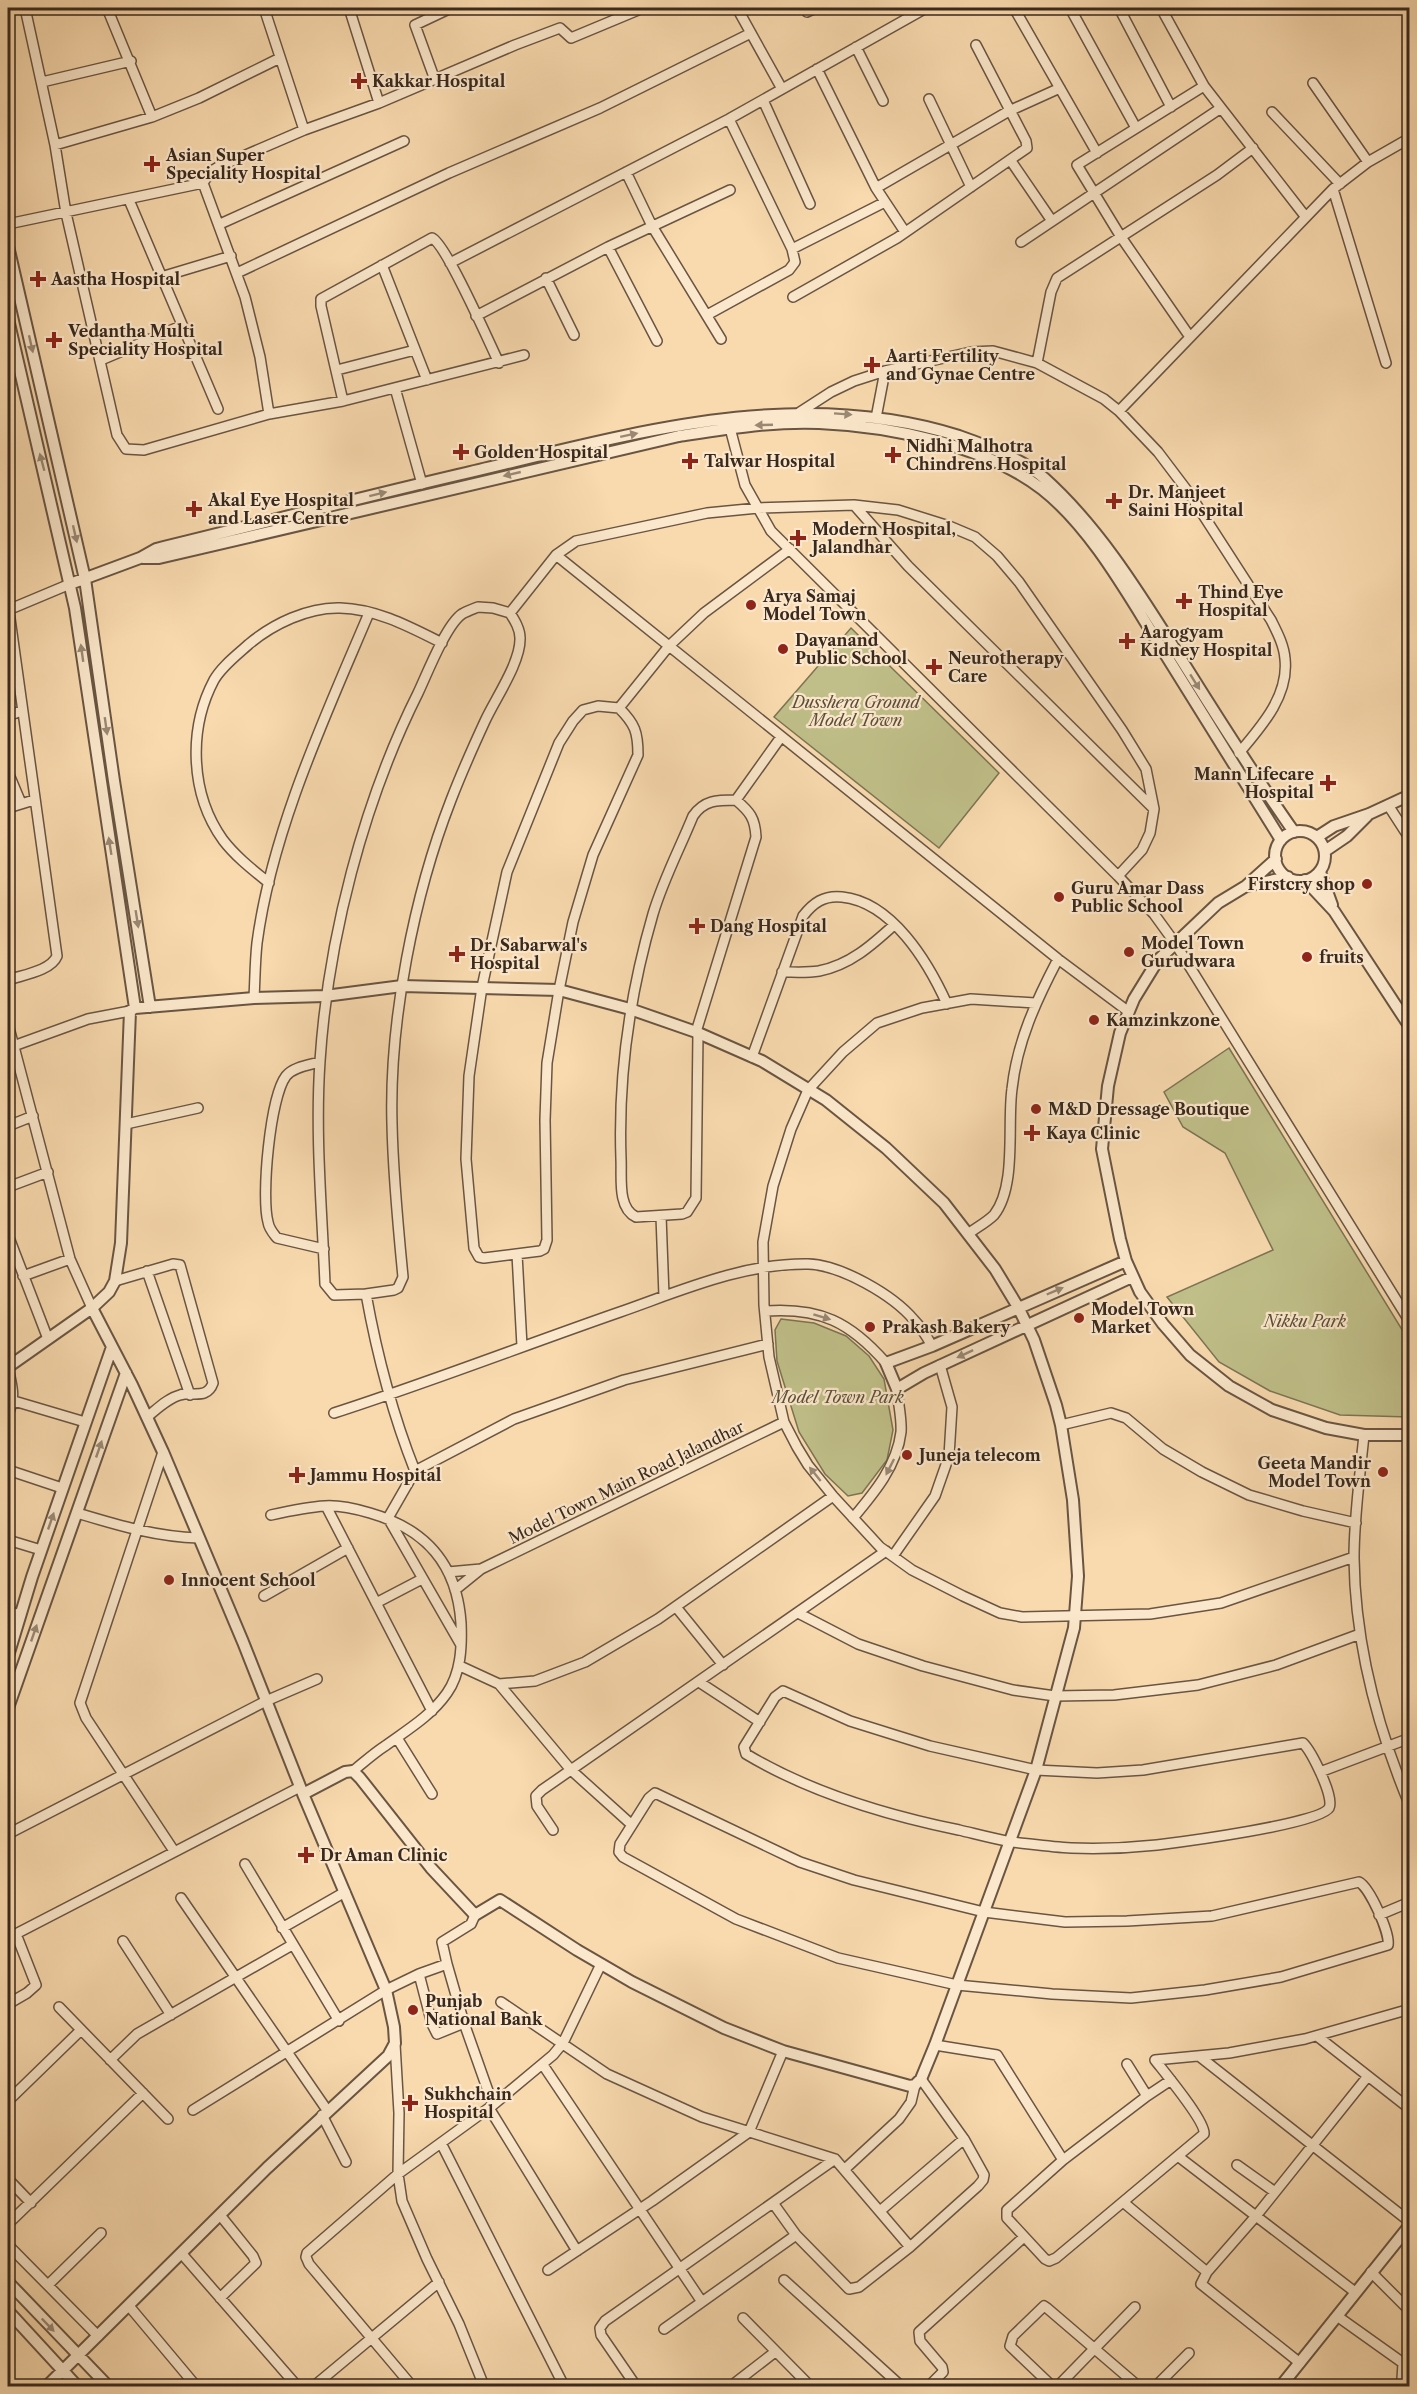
<svg xmlns="http://www.w3.org/2000/svg" width="1417" height="2394" font-family="'Libre Caslon Text',serif">
<style>
.green{fill:#c0bf89;stroke:#7c7454;stroke-width:1.5}
.lines{fill:none;stroke-linecap:round;stroke-linejoin:round}
.minor-casing{stroke:#695542;stroke-width:12}
.tertiary-casing{stroke:#695542;stroke-width:14}
.minor{stroke:#fbe7cb;stroke-width:9}
.tertiary{stroke:#fbe7cb;stroke-width:10}
.oneway{fill:#9a8874}
.poi-dot{fill:#8f2418;stroke:#fbe7cb;stroke-width:2}
.labels{text-anchor:middle;stroke-width:4.5;stroke-linejoin:round;paint-order:stroke}
.poi-label{font-size:16px;font-weight:bold;fill:#39291e;stroke:#fbe7cb;text-anchor:start}
.park-label{font-size:16px;font-style:italic;fill:#5b4e39;stroke:#fbe7cb}
.street-label{font-size:16px;fill:#39291e;stroke:#fbe7cb}
</style>
<rect width="100%" height="100%" fill="#f9daaf"/>
<filter id="stains"><feTurbulence type="fractalNoise" baseFrequency=".00333" numOctaves="4"/><feColorMatrix values="0 0 0 0 .2 0 0 0 0 .09 0 0 0 0 .02 0 0 0 .5 -.17"/></filter>
<radialGradient id="worn" r=".72"><stop offset=".6" stop-color="#630" stop-opacity="0"/><stop offset="1" stop-color="#630" stop-opacity=".3"/></radialGradient>
<path class="green" d="M851,628L999,773L939,848L774,717Z
M1229,1048L1409,1341V1417L1340,1415L1270,1391L1219,1362L1167,1297L1273,1250L1225,1153L1183,1127L1164,1092Z
M781,1319L814,1323L846,1336L869,1356L884,1379L893,1430L887,1460L862,1493L848,1496L825,1474L799,1432L777,1361L775,1330Z"/>
<g class="lines">
<defs>
<path id="minor" d="M25,8L55,145L66,213L117,435L126,449L144,450L269,414L343,401L524,355
M107,8L152,117
M264,8L304,130
M349,8L379,103
M737,8L782,89
M1014,8L1097,153
M1070,8L1136,128
M1119,8L1171,107
M1161,8L1204,86L1305,216
M807,12L816,8
M856,47L883,101
M817,69L876,188L905,232
M435,80L415,25L451,8
M42,82L131,61
M1313,83L1368,162
M929,99L971,187
M763,100L810,204
M1272,112L1340,184
M729,119L792,249L885,202
M55,145L152,117L199,98L280,58
M1011,161L1052,221
M626,172L652,226L721,339
M203,183L210,172L218,167L304,130L379,103L515,45L560,28L571,38L643,8
M876,188L1009,111L1060,88
M1333,189L1386,363
M129,200L218,409
M8,224L203,183L245,297L260,357L269,414
M220,224L404,141
M1021,242L1221,108
M608,247L657,341
M450,263L729,119L926,8
M382,265L427,380
M237,273L449,173L600,108L751,33
M161,277L231,256
M546,278L574,335
M793,297L897,238L1027,148L1026,141L976,45
M707,315L789,270L795,262L792,249
M476,316L608,247L730,190
M1190,337L1121,237L1077,165L1204,86
M101,360L181,326
M1037,363L1051,292L1057,278L1217,175L1253,148
M337,370L415,350
M395,388L422,484
M343,401L321,306V299L432,238C446,244 489,342 499,363
M1119,411L1333,189L1368,162L1410,138
M800,412L831,392L854,381L885,371L971,352L993,351L1037,363L1104,399L1119,411L1158,452L1189,493L1271,620C1277,632 1284,645 1285,659C1289,696 1261,727 1239,753
M876,418L885,371
M730,428L745,485L771,531L1118,876L1154,914L1175,943L1410,1322
M854,505L908,566L1154,809
M556,555L1058,959L1129,1012
M8,604L57,956C51,971 22,975 8,980
M478,607L493,608L510,613C515,621 520,629 520,638C521,662 495,699 485,721C473,747 461,774 451,800C414,895 389,1021 392,1124C393,1175 398,1226 403,1277L398,1288L394,1290L366,1294L334,1295L325,1284C322,1210 315,1135 320,1061C328,939 363,803 418,693C427,674 446,625 462,614C467,611 473,609 478,607Z
M8,610L70,584
M510,613L556,555L576,541L707,513L758,508L854,505L898,510L949,526L975,537L997,556L1019,582L1122,730L1146,769L1154,809L1150,833L1142,850L1118,876
M598,706L619,708C635,724 638,732 638,755L593,855L573,922L559,990L547,1063L545,1120L547,1240L544,1249L540,1251L484,1258L479,1257L474,1248L466,1159L469,1076L482,987L507,872L559,743L573,721L583,710Z
M619,708L669,646L704,613L790,549
M8,716L21,711
M8,772L21,803
M736,800L781,737
M1388,805L1410,839
M8,808L34,800
M269,883C253,870 236,857 223,840C190,794 188,729 214,680C222,666 237,655 249,644C273,624 308,607 340,608C377,609 410,627 442,643
M782,972C794,972 807,973 819,971C850,965 872,945 894,925
M254,998C255,980 255,961 257,943C272,830 325,717 369,613
M1035,1003L971,999L922,1008L877,1023L843,1052L808,1090L791,1129L773,1186L763,1242L764,1305L769,1357L784,1422L797,1447L808,1465L833,1496L880,1547L912,1570L963,1596L1000,1613L1022,1617L1150,1614L1221,1603L1354,1557
M8,1024L70,1259L92,1308
M696,1032L756,837C755,818 750,812 736,800C717,800 704,800 693,816C680,848 663,880 653,914C630,993 618,1076 621,1159C622,1177 617,1208 636,1217L682,1214L687,1212L696,1198L698,1033
M8,1048L88,1019L130,1011
M752,1057L803,916C813,903 824,895 842,897C892,902 928,962 947,1004
M320,1062C309,1065 293,1067 286,1076C270,1097 261,1197 268,1222C269,1229 273,1233 277,1238L324,1249
M126,1124L198,1108
M8,1126L33,1116
M8,1187L48,1172
M661,1216L664,1296
M968,1234C976,1228 987,1222 994,1215C1017,1186 1007,1124 1012,1089C1017,1042 1036,1001 1058,959
M8,1235L48,1339
M517,1254L522,1346
M147,1271L190,1395
M23,1276L70,1259
M115,1281L173,1264L180,1265L213,1383C207,1400 192,1391 180,1395C168,1398 156,1410 147,1417
M366,1294C377,1355 392,1413 415,1471
M765,1311C820,1307 850,1322 886,1363
M14,1401L85,1422
M334,1413C430,1382 525,1345 620,1312C680,1291 743,1263 808,1264C841,1265 893,1295 914,1320C921,1327 927,1337 932,1346
M8,1415C16,1395 12,1387 8,1367
M1061,1425L1111,1413L1126,1418L1163,1449L1202,1472L1249,1495L1303,1511L1356,1523
M1364,1435C1360,1475 1354,1517 1354,1558C1355,1644 1377,1727 1410,1806
M163,1452L80,1703L86,1718L174,1851
M8,1470L62,1488
M326,1506L432,1711
M77,1513C117,1525 156,1537 199,1538
M271,1515C289,1511 307,1507 325,1506C340,1505 356,1509 370,1513C426,1529 457,1564 461,1623C462,1647 461,1673 447,1693C431,1716 407,1730 385,1746C374,1753 363,1763 353,1771
M853,1518C874,1493 897,1466 901,1432C902,1419 898,1403 897,1389
M8,1540L41,1550
M893,1556L935,1496L949,1456L952,1407L940,1365
M448,1572L481,1569
M455,1590L481,1569L784,1422
M264,1596L348,1548
M376,1603L422,1579
M676,1607L723,1665
M8,1611L20,1615
M798,1613L858,1644L923,1666L1013,1690L1055,1696L1114,1695L1198,1685L1276,1665L1360,1634
M461,1645L388,1518L415,1471L514,1419L624,1380L768,1344
M460,1666L499,1684L535,1681L585,1662L658,1619L833,1496
M699,1682L760,1722
M499,1684L571,1770L632,1825
M783,1691L850,1721L930,1746L1036,1770L1097,1773L1143,1770L1303,1743C1311,1751 1335,1797 1329,1808C1320,1824 1181,1842 1157,1845C1129,1848 1099,1849 1071,1848C1052,1847 1031,1844 1012,1842C994,1839 976,1834 959,1830C885,1815 811,1793 746,1754L744,1747L775,1697Z
M397,1738L432,1794
M1320,1772L1410,1738
M655,1793L800,1862L854,1880L984,1912L1065,1922L1127,1921L1212,1916L1359,1882C1370,1888 1390,1933 1388,1945L1281,1977L1205,1990L1131,1998L1052,1994L957,1985L838,1958L736,1919L623,1857L619,1852L620,1844L649,1798Z
M553,1830L537,1806L536,1796L542,1790L886,1551
M8,1834L266,1701L317,1679
M245,1864L339,2021
M181,1898L327,2110
M1379,1915L1410,1902
M282,1928L345,1892
M8,1938L300,1787
M123,1941L171,2015
M447,1964L442,1942L471,1924L475,1915
M419,1974L432,2024L437,2034L464,2023
M501,2002L607,2074L702,2117L835,2159L910,2247
M8,2004L27,1993L36,1985L16,1934
M59,2007L168,2119
M1317,2036L1410,2109
M395,2044L399,2113L398,2174L402,2201L427,2259L459,2324L484,2386
M935,2045L997,2055L1063,2160
M1199,2056L1410,2222
M110,2060L137,2034L292,1945
M1155,2060C1165,2073 1206,2122 1204,2134L1056,2258L1049,2261L1045,2259L1007,2218V2210L1063,2160L1147,2096L1171,2080
M1155,2060L1229,2053L1305,2039L1410,2009
M1127,2064L1147,2096
M543,2065L702,2302
M8,2101L81,2030
M489,2108L577,2251
M193,2110L386,1990L419,1974L447,1964L464,2023L493,2105
M322,2115L346,2162
M441,2143L564,2386
M1179,2157L1355,2292
M1237,2165L1275,2192
M845,2169L899,2119L911,2102L915,2085
M8,2179L31,2203
M1123,2202L1207,2272
M773,2203L796,2235L849,2289L859,2287L910,2247L978,2186L983,2180L984,2175L964,2139L921,2079
M880,2211L964,2139
M8,2224L143,2093
M8,2245L98,2336
M182,2254L297,2386
M548,2270L652,2201L749,2132L783,2051
M1371,2272L1410,2311
M784,2280L901,2386
M48,2285L101,2233
M220,2298L256,2263L253,2256L220,2215
M129,2306L196,2386
M1337,2316L1403,2363L1402,2379L1404,2386
M743,2318L810,2386
M664,2329L796,2235
M1300,2363L1201,2284L1207,2272L1256,2216L1368,2076
M314,2386L439,2282
M412,2386L309,2264L306,2257L307,2253L398,2174L493,2105L553,2055L563,2043L601,1964
M636,2386L601,2335L600,2328L605,2321L835,2159
M731,2386L775,2352
M929,2386L943,2372L942,2367L920,2341L919,2332L1024,2237
M1052,2386L1010,2346L1013,2336L1044,2306L1047,2308L1138,2386
M1058,2386L1135,2307
M1156,2386L1189,2353"/>
<path id="tertiary" d="M8,246L85,579L114,781L150,1007
M8,319L75,608L135,1008
M143,558H159L679,436C725,429 772,421 819,423C889,426 985,445 1042,489C1088,525 1123,586 1154,636C1197,704 1239,772 1281,840
M70,584L140,558L156,549C259,524 362,497 466,473C627,435 795,384 959,436C985,445 1024,460 1044,478C1103,531 1144,601 1186,667C1221,723 1256,778 1294,832
M1275 856a25 25 0 1 1 50 0a25 25 0 1 1-50 0Z
M1317,837L1334,826L1369,814L1410,795
M1325,851L1347,836L1367,816
M1276,859L1246,886L1218,903L1158,960L1134,999L1120,1033L1108,1086L1102,1149L1120,1239L1126,1261L1140,1292L1163,1324L1190,1355L1229,1386L1272,1410L1326,1428L1364,1435H1410
M1320,872L1332,905
M1305,880L1334,911L1410,1027
M1247,886L1288,877
M1126,1261L932,1346L886,1363L897,1389L924,1373L1132,1277
M8,1367L92,1308L109,1292L115,1281L121,1243L130,1011L135,1008L254,998L325,996L402,986L559,990L630,1009L696,1032L762,1061L826,1100L886,1148L944,1203L995,1269L1018,1307L1034,1340L1056,1405L1061,1425L1073,1500L1078,1576L1074,1628L1036,1770L935,2045L921,2079L915,2085L910,2086L783,2051L724,2028L632,1982L577,1950L500,1900L475,1915L431,1868L360,1778L353,1771L345,1772L303,1794
M8,1656L32,1577L112,1347
M8,1708L126,1373
M8,2282L108,2386
M8,2311L77,2386
M47,2386L267,2168L388,2056L395,2043L394,2027L386,1990L303,1794L243,1642L163,1452L132,1385L92,1308
M1281,2386L1410,2225"/>
</defs>
<use href="#minor" class="minor-casing"/>
<use href="#tertiary" class="tertiary-casing"/>
<use href="#minor" class="minor"/>
<use href="#tertiary" class="tertiary"/>
</g>
<defs><path id="oneway-solid" d="M-6-.8H1V-3.2L6.5 0L1 3.2V.8H-6Z" transform="scale(1.5)"/></defs>
<g class="oneway">
<use href="#oneway-solid" transform="translate(31 344) rotate(77)"/>
<use href="#oneway-solid" transform="translate(843 414) rotate(4)"/>
<use href="#oneway-solid" transform="translate(764 425) rotate(178)"/>
<use href="#oneway-solid" transform="translate(629 435) rotate(-12)"/>
<use href="#oneway-solid" transform="translate(42 462) rotate(-105)"/>
<use href="#oneway-solid" transform="translate(512 474) rotate(167)"/>
<use href="#oneway-solid" transform="translate(378 494) rotate(-14)"/>
<use href="#oneway-solid" transform="translate(75 534) rotate(77)"/>
<use href="#oneway-solid" transform="translate(82 653) rotate(-98)"/>
<use href="#oneway-solid" transform="translate(1195 682) rotate(58)"/>
<use href="#oneway-solid" transform="translate(106 726) rotate(82)"/>
<use href="#oneway-solid" transform="translate(110 846) rotate(-99)"/>
<use href="#oneway-solid" transform="translate(137 919) rotate(81)"/>
<use href="#oneway-solid" transform="translate(1055 1291) rotate(-23)"/>
<use href="#oneway-solid" transform="translate(822 1317) rotate(17)"/>
<use href="#oneway-solid" transform="translate(965 1354) rotate(155)"/>
<use href="#oneway-solid" transform="translate(99 1449) rotate(-71)"/>
<use href="#oneway-solid" transform="translate(890 1467) rotate(117)"/>
<use href="#oneway-solid" transform="translate(815 1474) rotate(-129)"/>
<use href="#oneway-solid" transform="translate(51 1521) rotate(-71)"/>
<use href="#oneway-solid" transform="translate(34 1633) rotate(-71)"/>
<use href="#oneway-solid" transform="translate(48 2325) rotate(46)"/>
</g>
<g class="poi-dot">
<path d="M356 72h6v6h6v6h-6v6h-6v-6h-6v-6h6z"/>
<path d="M149 155h6v6h6v6h-6v6h-6v-6h-6v-6h6z"/>
<path d="M35 270h6v6h6v6h-6v6h-6v-6h-6v-6h6z"/>
<path d="M51 331h6v6h6v6h-6v6h-6v-6h-6v-6h6z"/>
<path d="M869 356h6v6h6v6h-6v6h-6v-6h-6v-6h6z"/>
<path d="M458 443h6v6h6v6h-6v6h-6v-6h-6v-6h6z"/>
<path d="M890 446h6v6h6v6h-6v6h-6v-6h-6v-6h6z"/>
<path d="M687 452h6v6h6v6h-6v6h-6v-6h-6v-6h6z"/>
<path d="M1111 492h6v6h6v6h-6v6h-6v-6h-6v-6h6z"/>
<path d="M191 500h6v6h6v6h-6v6h-6v-6h-6v-6h6z"/>
<path d="M795 529h6v6h6v6h-6v6h-6v-6h-6v-6h6z"/>
<path d="M1181 592h6v6h6v6h-6v6h-6v-6h-6v-6h6z"/>
<circle cx="751" cy="605" r="6"/>
<path d="M1124 632h6v6h6v6h-6v6h-6v-6h-6v-6h6z"/>
<circle cx="783" cy="649" r="6"/>
<path d="M931 658h6v6h6v6h-6v6h-6v-6h-6v-6h6z"/>
<path d="M1325 774h6v6h6v6h-6v6h-6v-6h-6v-6h6z"/>
<circle cx="1367" cy="884" r="6"/>
<circle cx="1059" cy="897" r="6"/>
<path d="M694 917h6v6h6v6h-6v6h-6v-6h-6v-6h6z"/>
<circle cx="1129" cy="952" r="6"/>
<path d="M454 945h6v6h6v6h-6v6h-6v-6h-6v-6h6z"/>
<circle cx="1307" cy="957" r="6"/>
<circle cx="1094" cy="1020" r="6"/>
<circle cx="1036" cy="1109" r="6"/>
<path d="M1029 1124h6v6h6v6h-6v6h-6v-6h-6v-6h6z"/>
<circle cx="1079" cy="1318" r="6"/>
<circle cx="870" cy="1327" r="6"/>
<circle cx="907" cy="1455" r="6"/>
<circle cx="1383" cy="1472" r="6"/>
<path d="M294 1466h6v6h6v6h-6v6h-6v-6h-6v-6h6z"/>
<circle cx="169" cy="1580" r="6"/>
<path d="M303 1846h6v6h6v6h-6v6h-6v-6h-6v-6h6z"/>
<circle cx="413" cy="2010" r="6"/>
<path d="M407 2094h6v6h6v6h-6v6h-6v-6h-6v-6h6z"/>
</g>
<g class="labels">
<g class="poi-label">
<text x="372" y="87">Kakkar Hospital</text>
<text x="166" y="161">Asian Super<tspan x="166" dy="18">Speciality Hospital</tspan></text>
<text x="51" y="285">Aastha Hospital</text>
<text x="68" y="337">Vedantha Multi<tspan x="68" dy="18">Speciality Hospital</tspan></text>
<text x="886" y="362">Aarti Fertility<tspan x="886" dy="18">and Gynae Centre</tspan></text>
<text x="906" y="452">Nidhi Malhotra<tspan x="906" dy="18">Chindrens Hospital</tspan></text>
<text x="474" y="458">Golden Hospital</text>
<text x="704" y="467">Talwar Hospital</text>
<text x="1128" y="498">Dr. Manjeet<tspan x="1128" dy="18">Saini Hospital</tspan></text>
<text x="208" y="506">Akal Eye Hospital<tspan x="208" dy="18">and Laser Centre</tspan></text>
<text x="812" y="535">Modern Hospital,<tspan x="812" dy="18">Jalandhar</tspan></text>
<text x="1198" y="598">Thind Eye<tspan x="1198" dy="18">Hospital</tspan></text>
<text x="763" y="602">Arya Samaj<tspan x="763" dy="18">Model Town</tspan></text>
<text x="1140" y="638">Aarogyam<tspan x="1140" dy="18">Kidney Hospital</tspan></text>
<text x="795" y="646">Dayanand<tspan x="795" dy="18">Public School</tspan></text>
<text x="948" y="664">Neurotherapy<tspan x="948" dy="18">Care</tspan></text>
<text x="1314" y="780" text-anchor="end">Mann Lifecare<tspan x="1314" dy="18">Hospital</tspan></text>
<text x="1355" y="890" text-anchor="end">Firstcry shop</text>
<text x="1071" y="894">Guru Amar Dass<tspan x="1071" dy="18">Public School</tspan></text>
<text x="710" y="932">Dang Hospital</text>
<text x="1141" y="949">Model Town<tspan x="1141" dy="18">Gurudwara</tspan></text>
<text x="470" y="951">Dr. Sabarwal's<tspan x="470" dy="18">Hospital</tspan></text>
<text x="1319" y="963">fruits</text>
<text x="1106" y="1026">Kamzinkzone</text>
<text x="1048" y="1115">M&amp;D Dressage Boutique</text>
<text x="1046" y="1139">Kaya Clinic</text>
<text x="1091" y="1315">Model Town<tspan x="1091" dy="18">Market</tspan></text>
<text x="882" y="1333">Prakash Bakery</text>
<text x="919" y="1461">Juneja telecom</text>
<text x="1371" y="1469" text-anchor="end">Geeta Mandir<tspan x="1371" dy="18">Model Town</tspan></text>
<text x="310" y="1481">Jammu Hospital</text>
<text x="181" y="1586">Innocent School</text>
<text x="320" y="1861">Dr Aman Clinic</text>
<text x="425" y="2007">Punjab<tspan x="425" dy="18">National Bank</tspan></text>
<text x="424" y="2100">Sukhchain<tspan x="424" dy="18">Hospital</tspan></text>
</g>
<g class="park-label">
<text x="856" y="708">Dusshera Ground<tspan x="856" dy="18">Model Town</tspan></text>
<text x="1305" y="1327">Nikku Park</text>
<text x="838" y="1403">Model Town Park</text>
</g>
<g class="street-label">
<text transform="translate(626 1482) rotate(-26)" y="6">Model Town Main Road Jalandhar</text>
</g>
</g>
<rect width="1417" height="2394" fill="none" stroke="#f9daaf" stroke-width="30"/>
<rect x="9" y="9" width="1399" height="2376" fill="none" stroke="#39291e" stroke-width="3"/>
<rect x="15" y="15" width="1387" height="2364" fill="none" stroke="#39291e" stroke-width="1.5"/>
<rect width="100%" height="100%" filter="url(#stains)"/>
<rect width="100%" height="100%" fill="url(#worn)"/>
</svg>
